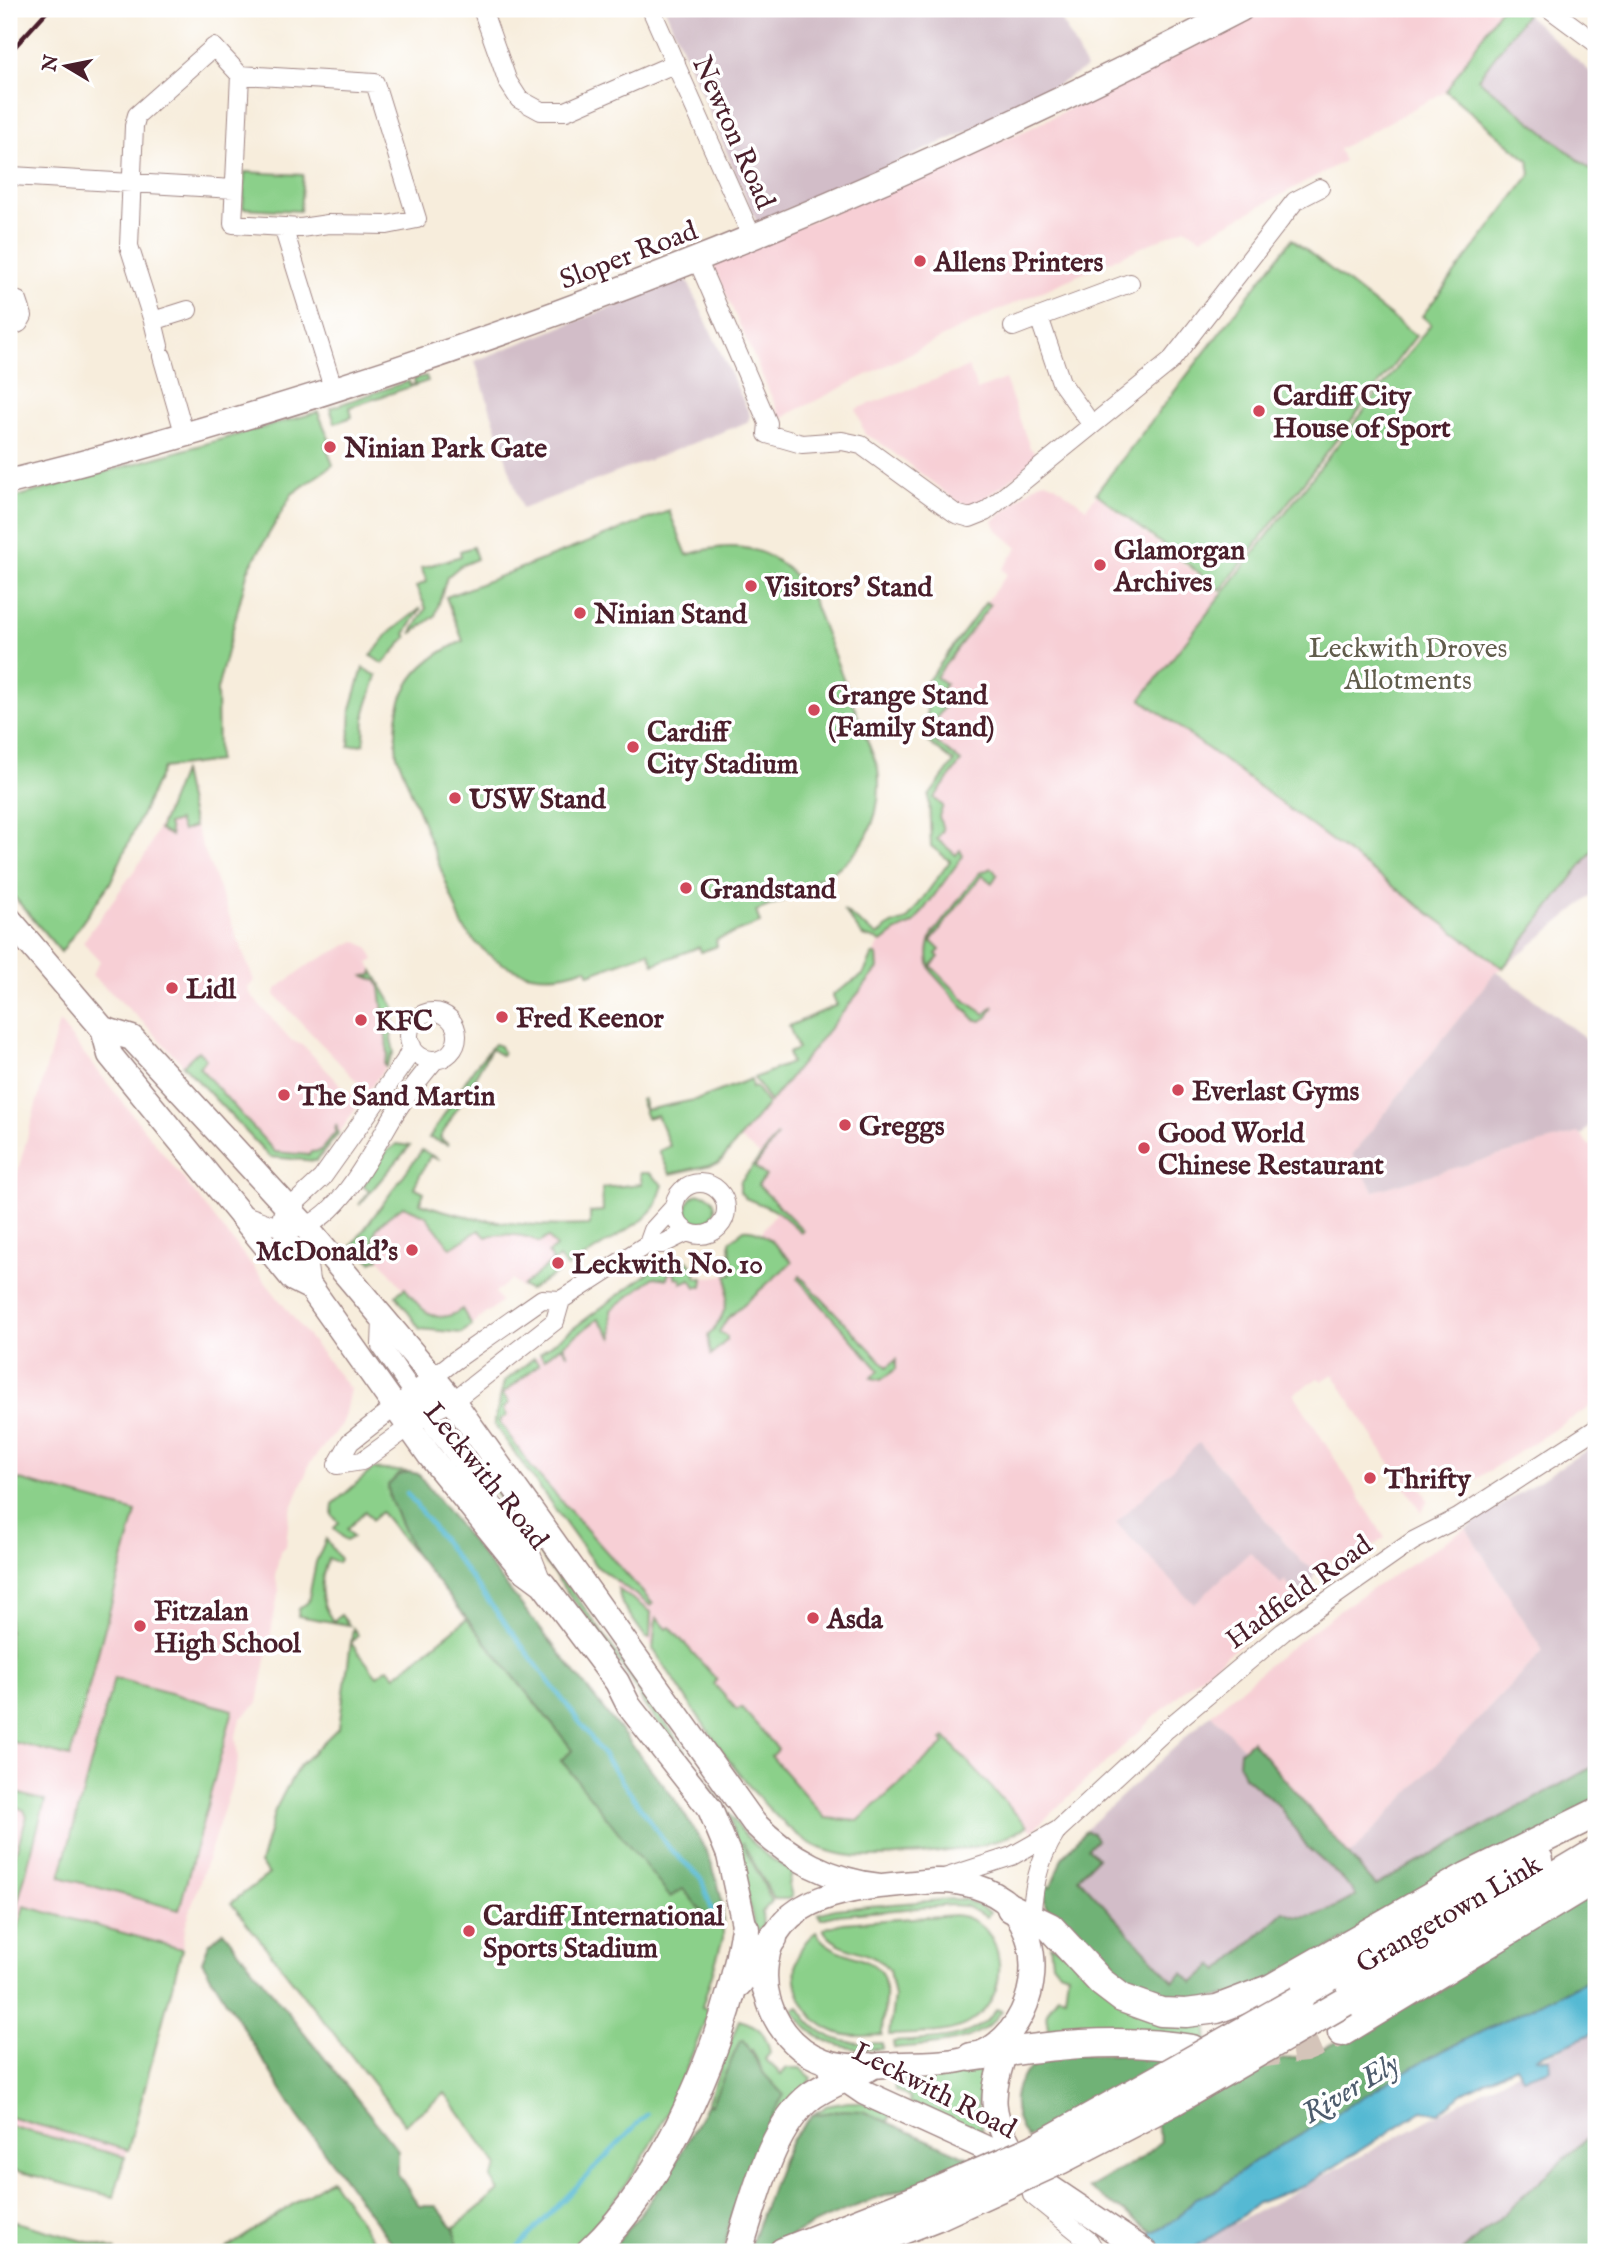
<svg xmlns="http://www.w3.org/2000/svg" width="1605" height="2261" font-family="'IM FELL English',serif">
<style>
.built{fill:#f7cfd5}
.industrial{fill:#d2bdc8}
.green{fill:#8bd08a;stroke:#6a785a;stroke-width:2}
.forest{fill:#70b276;stroke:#5d6850;stroke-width:2}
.water{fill:#54b9d3;stroke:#4f6c7f;stroke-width:2}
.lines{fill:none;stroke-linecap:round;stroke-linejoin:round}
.stream{stroke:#54b9d3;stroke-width:4.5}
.primary-tunnel{stroke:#d4c4b9;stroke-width:28;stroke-dasharray:28 14;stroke-linecap:butt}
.street-casing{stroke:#a08684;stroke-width:20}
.secondary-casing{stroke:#a08684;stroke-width:27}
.primary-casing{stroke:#a08684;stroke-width:31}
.street{stroke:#fff;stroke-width:18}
.secondary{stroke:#fff;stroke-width:24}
.primary{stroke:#fff;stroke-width:28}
.rail{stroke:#4a1f2b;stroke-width:4.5}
.primary-bridge-casing{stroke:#a08684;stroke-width:31;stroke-linecap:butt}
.primary-bridge{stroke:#fff;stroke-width:28}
.poi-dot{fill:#d1495b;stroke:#fff;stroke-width:2.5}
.labels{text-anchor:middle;stroke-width:7;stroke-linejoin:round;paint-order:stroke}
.street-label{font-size:28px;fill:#4a1f2b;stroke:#fff}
.poi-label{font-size:28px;font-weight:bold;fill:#4a1f2b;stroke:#fff;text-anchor:start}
.park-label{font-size:28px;fill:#615d4c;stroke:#fff}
.water-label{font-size:30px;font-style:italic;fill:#4e5d6e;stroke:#fff}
</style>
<rect width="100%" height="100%" fill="#fff"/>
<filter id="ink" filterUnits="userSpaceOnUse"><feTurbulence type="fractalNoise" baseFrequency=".0143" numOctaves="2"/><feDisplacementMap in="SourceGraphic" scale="14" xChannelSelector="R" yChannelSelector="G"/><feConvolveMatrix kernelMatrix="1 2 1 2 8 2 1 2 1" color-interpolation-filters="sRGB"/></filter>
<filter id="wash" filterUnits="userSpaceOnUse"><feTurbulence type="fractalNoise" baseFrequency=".00686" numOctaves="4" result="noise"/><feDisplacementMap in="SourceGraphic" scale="28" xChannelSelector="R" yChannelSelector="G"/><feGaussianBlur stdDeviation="1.57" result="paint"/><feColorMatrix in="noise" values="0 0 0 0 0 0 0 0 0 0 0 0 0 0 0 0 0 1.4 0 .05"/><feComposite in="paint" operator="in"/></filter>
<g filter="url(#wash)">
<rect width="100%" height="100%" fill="#f7eddc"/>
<path class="built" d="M1264,9H1500L1446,91L1339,149L1344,161L1201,238L1185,228L977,320L781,418L712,263L1031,128Z
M969,367L977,390L1005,379L1030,448L1036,453H1046L981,502L968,505L958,502L878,441L865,435L856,409Z
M1045,481L1055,485L1086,508L1096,495L1222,594L1142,699L1503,968L1496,971L1352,1155L1374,1191L1578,1133L1589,1145L1596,1147V1403L1468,1484L1450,1483L1441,1469L1419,1483L1428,1501L1421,1512L1333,1374L1322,1381L1318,1378L1294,1394L1385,1538L1354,1558L1341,1555L1315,1570L1302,1562L1200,1444L1250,1552L1281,1583L1285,1580L1298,1598L1186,1688L1032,1831L1027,1826L1002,1840L976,1848L862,1858L821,1849L805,1840L765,1806L622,1604L615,1579L596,1566L494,1424L504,1382L608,1301L670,1257L686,1259L698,1279L731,1274L728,1255L732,1237L744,1230L761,1233L777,1211L745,1198L740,1192V1182L761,1156L736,1136L874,966V953L886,931L909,920L953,861L932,844L931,797L956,764L928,742L926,683L1007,574L1002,569L1018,548L997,530L993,521L1038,483Z
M183,771L196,829L254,981L248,988L251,995L291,1040L304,1046L354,1099L364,1089L275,995L276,989L310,964L355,941L368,947L374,960L369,963L392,1004L393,1056L322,1157L264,1151L145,1024L92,975L100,961L83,942L146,854Z
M59,1022L350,1389L343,1422L310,1463L289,1515L286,1546L280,1552L275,1576L279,1589L258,1703L240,1719L236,1736L238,1762L234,1778L186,1924L182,1949L125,2157L9,2126V1935L45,1802L15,1866L9,1864V1203Z
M402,1206L486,1231L559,1236L566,1267L559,1258L552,1263L559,1272L532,1289L520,1288L512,1279L495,1293L501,1302L462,1332L423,1329L396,1294L403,1289L379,1258L373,1262L357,1242Z
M1466,1528L1543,1651L1347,1858L1211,1714L1280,1655L1350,1603Z"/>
<path class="industrial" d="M665,9H1056L1086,68L1012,112L757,223Z
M1526,14L1596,77V174L1478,79Z
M686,278L750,415L748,422L522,509L475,361Z
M1596,846V892L1503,968Z
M1496,971L1596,1046V1116L1581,1136L1578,1133L1374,1191L1352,1155Z
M1199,1443L1302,1562L1315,1570L1310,1590L1298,1598L1285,1580L1281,1584L1250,1552L1194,1604L1116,1523Z
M1588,1449L1596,1461V1765L1313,1923L1284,1912L1219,1971L1212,1965L1193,1983L1174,1981L1078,1876L1097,1858L1088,1848L1083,1832L1211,1714L1347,1858L1543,1651L1466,1528Z
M1596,2030V2130L1462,2252H1182Z"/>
<path class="green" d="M1500,9H1520L1526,14L1478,79L1596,174V846L1503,968L1141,699L1431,324L1422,316L1531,174L1529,161L1446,91Z
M245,172L303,175L300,211L243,208Z
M1292,239L1416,336L1221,590L1096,493Z
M426,376L428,381L350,407L352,417L335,423L330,408L409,381L410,386L415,384L414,379Z
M318,412L330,441L325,444L333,465L292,494L248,570L217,690L218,761L163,768L110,883L61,952L9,891V499Z
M669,511L687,555C741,537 779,549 811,596L878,768C884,819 863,862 813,881L815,888L756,911L760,923L716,940L717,946L701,952L699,947L654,964L649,952L589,974L586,968C536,987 494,969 463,927L397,755C391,698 410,664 463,641L446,597Z
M473,547L477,559L460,566L447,577L435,616L411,634L426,608L416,587L427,581L421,568L461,556L460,551Z
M986,602L990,605L936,677L946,684L937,696L947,703L932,725L943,733L936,742L961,762L934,798L943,806L939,816L943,830L937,839L956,855L960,850L963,856L914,923L895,932L882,942L863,936L843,910L878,936L888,926L907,920L950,861L931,846L929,796L954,762L928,742L926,683Z
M421,608L405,634L407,637L383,664L371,656L389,633Z
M363,668L377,676L365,712L364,744L349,746L351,709Z
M182,772L194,827L182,831L178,821L168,824L171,836L159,830Z
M992,868L997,875L992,883L982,875L931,941L940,950L936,954L939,957L931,966L967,1002L985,1014L994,1006L988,1017L981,1021L974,1019L933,974C926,961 927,948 932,935L979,873Z
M873,954L877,955L878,969L770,1102L754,1078L791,1063L788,1053L798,1049L789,1026L837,1005L832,995L863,975Z
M373,971L394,1007L391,1039L394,1052L386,1066L384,1064L388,1054L380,988L377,981L365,976L372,975Z
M494,1044L500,1046L503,1053L501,1055L491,1049L440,1138L449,1145L429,1138L474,1068Z
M198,1051L206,1059L199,1067L275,1152L309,1155L311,1152L320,1151L335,1133L336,1124L338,1134L316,1161L270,1157L183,1065Z
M751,1079L752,1088L755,1086L768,1104L719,1163L670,1174L659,1151L670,1146L657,1115L647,1118L640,1100L643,1099L645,1110L699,1099Z
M778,1135L755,1167L766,1176L758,1185L803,1230L801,1232L777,1211L745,1198L740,1192V1182Z
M397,1144L410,1146L359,1205L369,1191L363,1186L387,1151Z
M422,1150L440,1160L430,1156L414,1187L424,1192L420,1203C476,1223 531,1228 590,1225V1212L603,1211L602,1188L642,1184L640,1173H649L663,1185L656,1205L644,1219L567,1268L559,1258L552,1263L559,1272L529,1290L522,1286L553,1261L548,1253L556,1247L548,1237L539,1243C529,1234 499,1232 486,1237L479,1230L451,1248L425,1215L403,1206C380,1223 365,1230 379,1258L372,1262L352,1246Z
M687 1208a14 14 0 1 1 28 0a14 14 0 1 1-28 0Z
M744,1230C764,1228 779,1249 792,1262L727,1319L719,1332L727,1337V1340L711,1355L708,1336C725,1318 730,1299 727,1275L732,1274L730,1241Z
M670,1257C686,1255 695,1264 697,1278H703L702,1287H696L691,1279L681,1283V1279L675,1278V1273L669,1272L667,1279L654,1277L611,1310L613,1338L598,1319L563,1345L568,1355L561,1346L544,1359L540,1353Z
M800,1276L887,1367L896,1360V1369L881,1380L871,1378L879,1370L798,1279Z
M405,1288C420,1309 436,1328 462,1309L472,1326L461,1333L420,1329L396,1295Z
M534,1358L539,1364L503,1394L509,1403L503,1409L507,1415L499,1421L531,1467L653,1604L651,1606L596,1566L494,1424L504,1382Z
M476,1454L744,1834L766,1855L792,1872L789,1886L792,1896L788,1899H774L742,1842L772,1901L762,1912L763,1926L758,1930H755L732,1824L718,1799L644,1705L631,1679L469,1458Z
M373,1469L409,1472L399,1475L388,1486L390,1499L414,1553L381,1512L372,1520L365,1511L347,1529L353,1537L346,1541L334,1528L339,1523L332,1515L333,1504Z
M9,1477L136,1512L70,1757L9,1741Z
M326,1539L340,1559L338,1563L328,1559C319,1581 318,1601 333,1621L341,1615L349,1625L298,1616L299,1609L308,1602L316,1562Z
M618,1589L651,1612L650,1638H646L622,1604Z
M656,1617L667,1629L670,1627L717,1680L714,1684L737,1710L741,1707L778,1749L771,1756L825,1818L858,1821L945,1743L942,1740L945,1737L1027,1826C994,1847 960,1850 922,1854C888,1857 855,1861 822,1849C763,1827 691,1703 653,1649Z
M467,1619L574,1751L561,1761L695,1901L717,1916L723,1911V1938L702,2007L709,2010C674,2106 643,2177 570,2252H458L454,2228L499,2191L491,2178L498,2166L445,2093L405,2124L231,1903L269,1874L260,1864L275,1810L286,1789L299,1766L339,1727L353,1628L358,1635L351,1643L377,1676L388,1668L395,1676Z
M114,1678L233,1710L179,1910L60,1877Z
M9,1791L45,1801L9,1935V1864L12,1865L27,1816L24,1810L9,1804Z
M952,1899L966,1900L990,1912L987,1917L965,1906L952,1905L836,1915L821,1919L818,1914L835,1909Z
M24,1906L182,1949L128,2150L9,2117V1962Z
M955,1915C1009,1921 1013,1997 970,2022C948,2036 915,2033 889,2035L894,1997L889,1970C871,1947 837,1954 823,1929L842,1923Z
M816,1932C831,1960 879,1953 884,1980C888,1998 882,2017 882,2035C865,2036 848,2038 833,2031C795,2015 780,1957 816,1932Z
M1050,1945L1208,2019L1207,2041L1049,2036C1046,2008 1042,2020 1058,1995L1065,1997L1068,1974L1059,1971L1052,1962Z
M799,2007C817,2040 846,2045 882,2043V2049C844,2051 815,2044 793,2010Z
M997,2009L1002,2011C976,2047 934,2044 894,2048L893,2042C931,2039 973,2043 997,2009Z
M739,2020C758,2025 767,2033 770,2053L765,2059L781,2074L787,2068H800L812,2078L725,2244L767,2121L783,2095L764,2074L752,2050L711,2106L707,2104Z
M983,2071L978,2106L982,2134L909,2103L910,2097L895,2090L894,2081Z
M848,2102H860L891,2113L888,2122L862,2111L812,2115L826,2106Z
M9,2126L125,2157L114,2197L9,2169Z
M331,2179L381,2252H221Z
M9,2220L116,2250V2252H9Z"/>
<path class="forest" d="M409,1472L418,1474L673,1797C699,1836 718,1864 723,1911L707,1917L683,1889L670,1897L561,1760L573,1750L414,1553L390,1499L388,1485L399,1475Z
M1252,1741L1375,1886L1596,1765V1804L1248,1992L1170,2005L1109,1979L1050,1914L1045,1904L1044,1886L1051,1887L1062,1858L1085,1831L1093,1833L1097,1839L1088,1848L1097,1858L1078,1877L1173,1981L1183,1973L1193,1983L1213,1965L1219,1971L1284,1912C1309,1926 1333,1908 1356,1896L1344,1880L1308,1848L1278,1805L1244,1776L1239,1763L1240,1751Z
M1596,1891V1976L1432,2056L1255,2161L1217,2190L1195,2198L1177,2219L1153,2232L1089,2188L1140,2159L1161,2141L1155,2122L1257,2064L1311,2055L1367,2026Z
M223,1931L398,2150V2174L419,2206H436L454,2228L458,2252H398L297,2115L202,1962L209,1944Z
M744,2040L764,2074L784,2095C763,2128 726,2214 725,2252H608C652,2203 678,2163 707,2104L711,2105L740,2041Z
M1050,2054L1182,2055L1027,2138C1006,2110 1011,2067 1050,2061Z
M843,2110L862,2111L978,2162C920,2187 859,2200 802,2230C786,2239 767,2252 748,2252L782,2160L792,2139L812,2115Z
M1596,2130V2252H1462Z"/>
<path class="water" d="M1596,1976V2032L1535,2058L1549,2059L1550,2069L1523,2078L1516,2066L1466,2091L1439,2113L1422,2111L1307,2184L1257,2203L1232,2224L1187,2252H1117L1177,2219L1195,2198L1217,2190L1255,2161L1432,2056Z"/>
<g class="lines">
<path class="stream" d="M407,1493L587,1732L670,1849L701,1878L715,1919
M513,2252L647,2114"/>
</g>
</g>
<g filter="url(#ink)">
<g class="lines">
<path class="primary-tunnel" d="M1250,2055L1305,2048L1342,2032"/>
<defs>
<path id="street" d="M482,9L508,82L519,99L541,111H566L676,63
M651,9L752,237
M1550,9L1596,43
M12,176L234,189
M283,227L334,391
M697,259L768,423L767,434L802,444L842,441L861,445L956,514L970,518L985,512L1170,362L1295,201L1320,188
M9,298L18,301L23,316L19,323L9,328
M188,310L153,321L129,246L134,126L137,115L214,47L240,75L375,83L417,219L387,225L328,224L301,228L233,224L240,75
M153,321L159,346
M1013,327L1039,317
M162,356L185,436
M1092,425L1061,382L1039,317L1130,283
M409 1036a24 24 0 1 1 48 0a24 24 0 1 1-48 0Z
M674 1209a26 26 0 1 1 52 0a26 26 0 1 1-52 0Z
M241,1214C256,1218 277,1229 292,1229C334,1227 370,1156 388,1125C401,1102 418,1080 435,1060
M648,1244L653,1230L674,1207
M311,1288L308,1266L283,1233L282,1215L322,1178L405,1061L412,1046
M382,1319L381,1346L410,1388L411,1405
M431,1379C426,1396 425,1409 434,1426L532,1556L543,1584
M337,1465L350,1442L454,1361L532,1306L542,1299L561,1300L648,1244H663L687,1232
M337,1465L362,1461L427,1414L453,1401L555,1321L561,1300
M941,1879L1012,1856L1058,1830L1167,1729L1283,1632L1413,1541L1458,1518L1596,1429
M1031,1927C1032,1894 1037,1861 1056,1833
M1043,2182L1032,2195L1089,2241L1096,2252"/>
<path id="secondary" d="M9,482C437,375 850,213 1241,9
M9,919L103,1029L110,1055L293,1279L311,1288L430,1456L520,1567L543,1584L617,1682L629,1706L710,1809L729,1855L745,1929L766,1992
M103,1029L132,1038L305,1226L453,1401L754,1823C788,1858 832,1881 880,1886
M936,1881C961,1880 992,1888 1010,1906C1048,1946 1036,2023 988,2050C959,2067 917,2062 884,2065C840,2070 804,2063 779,2024C768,2006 763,1984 766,1963C776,1885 877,1887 936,1881Z
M1010,2035C991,2097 984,2107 1021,2164
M830,2069L865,2093L1003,2156L1146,2252"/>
<path id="primary" d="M1011,1908L1050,1927L1101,1982L1122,1998L1161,2012L1186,2013L1217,2009L1272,1988L1468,1876L1596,1813
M738,1983L773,1938
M1299,2000L1539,1860
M1345,2002L1596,1852
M1342,2032L1596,1878
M971,2057C1045,2046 1117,2036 1192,2049
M738,2250C754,2203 770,2127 811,2096C828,2084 850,2076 868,2067
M590,2252C669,2178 728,2035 745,1929
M783,2252L928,2195
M846,2252L938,2216"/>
</defs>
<use href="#street" class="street-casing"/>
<use href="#secondary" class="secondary-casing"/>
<use href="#primary" class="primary-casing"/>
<use href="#street" class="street"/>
<use href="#secondary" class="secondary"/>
<use href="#primary" class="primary"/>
<path class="rail" d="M9,53L49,9"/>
<defs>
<path id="primary-bridge" d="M928,2195L1034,2149L1299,2000
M938,2216L1060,2160L1174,2101L1345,2002"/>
</defs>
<use href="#primary-bridge" class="primary-bridge-casing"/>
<use href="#primary-bridge" class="primary-bridge"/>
</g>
</g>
<g class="poi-dot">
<circle cx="920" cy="261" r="7"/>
<circle cx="1259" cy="411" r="7"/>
<circle cx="330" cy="447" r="7"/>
<circle cx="1100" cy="565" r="7"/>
<circle cx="751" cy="586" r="7"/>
<circle cx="580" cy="613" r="7"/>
<circle cx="814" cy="710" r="7"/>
<circle cx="633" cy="747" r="7"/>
<circle cx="455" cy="798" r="7"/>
<circle cx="686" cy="888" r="7"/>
<circle cx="172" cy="988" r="7"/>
<circle cx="502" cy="1017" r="7"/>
<circle cx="361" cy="1020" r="7"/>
<circle cx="1178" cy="1090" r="7"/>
<circle cx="284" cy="1095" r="7"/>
<circle cx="845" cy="1125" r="7"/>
<circle cx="1144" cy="1148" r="7"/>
<circle cx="412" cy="1250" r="7"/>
<circle cx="558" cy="1263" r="7"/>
<circle cx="1370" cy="1478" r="7"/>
<circle cx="813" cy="1618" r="7"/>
<circle cx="140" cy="1626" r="7"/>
<circle cx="469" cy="1931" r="7"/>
</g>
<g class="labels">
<g class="street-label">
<text transform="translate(735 132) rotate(66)" y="10">Newton Road</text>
<text transform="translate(628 254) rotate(-21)" y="10">Sloper Road</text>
<text transform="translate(487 1475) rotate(51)" y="10">Leckwith Road</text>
<text transform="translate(1298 1591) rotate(-36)" y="10">Hadfield Road</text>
<text transform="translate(1448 1913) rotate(-30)" y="10">Grangetown Link</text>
<text transform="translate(935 2089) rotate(27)" y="10">Leckwith Road</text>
</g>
<g class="poi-label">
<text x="934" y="271">Allens Printers</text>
<text x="1273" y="405">Cardiff City<tspan x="1273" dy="32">House of Sport</tspan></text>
<text x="344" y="457">Ninian Park Gate</text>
<text x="1114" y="559">Glamorgan<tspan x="1114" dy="32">Archives</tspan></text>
<text x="765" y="596">Visitors' Stand</text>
<text x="594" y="623">Ninian Stand</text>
<text x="828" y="704">Grange Stand<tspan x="828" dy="32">(Family Stand)</tspan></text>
<text x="647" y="741">Cardiff<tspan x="647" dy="32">City Stadium</tspan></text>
<text x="469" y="808">USW Stand</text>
<text x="700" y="898">Grandstand</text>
<text x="186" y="998">Lidl</text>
<text x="516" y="1027">Fred Keenor</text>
<text x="375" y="1030">KFC</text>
<text x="1192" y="1100">Everlast Gyms</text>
<text x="298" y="1105">The Sand Martin</text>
<text x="859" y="1135">Greggs</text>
<text x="1158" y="1142">Good World<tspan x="1158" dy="32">Chinese Restaurant</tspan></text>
<text x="398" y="1260" text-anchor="end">McDonald's</text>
<text x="572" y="1273">Leckwith No. 10</text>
<text x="1384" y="1488">Thrifty</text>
<text x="154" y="1620">Fitzalan<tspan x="154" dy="32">High School</tspan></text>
<text x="827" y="1628">Asda</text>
<text x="483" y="1925">Cardiff International<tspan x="483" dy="32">Sports Stadium</tspan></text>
</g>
<g class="park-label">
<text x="1408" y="657">Leckwith Droves<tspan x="1408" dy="32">Allotments</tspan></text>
</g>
<g class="water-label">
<text transform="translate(1350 2088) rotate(-31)" y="10">River Ely</text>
</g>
</g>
<rect width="1605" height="2261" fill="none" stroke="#fff" stroke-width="35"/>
<g transform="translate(66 66) rotate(280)" stroke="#ffffff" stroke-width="5" paint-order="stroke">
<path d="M0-5L12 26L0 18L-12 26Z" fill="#4a1f2b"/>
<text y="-10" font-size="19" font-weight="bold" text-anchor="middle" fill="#4a1f2b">N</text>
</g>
</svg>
